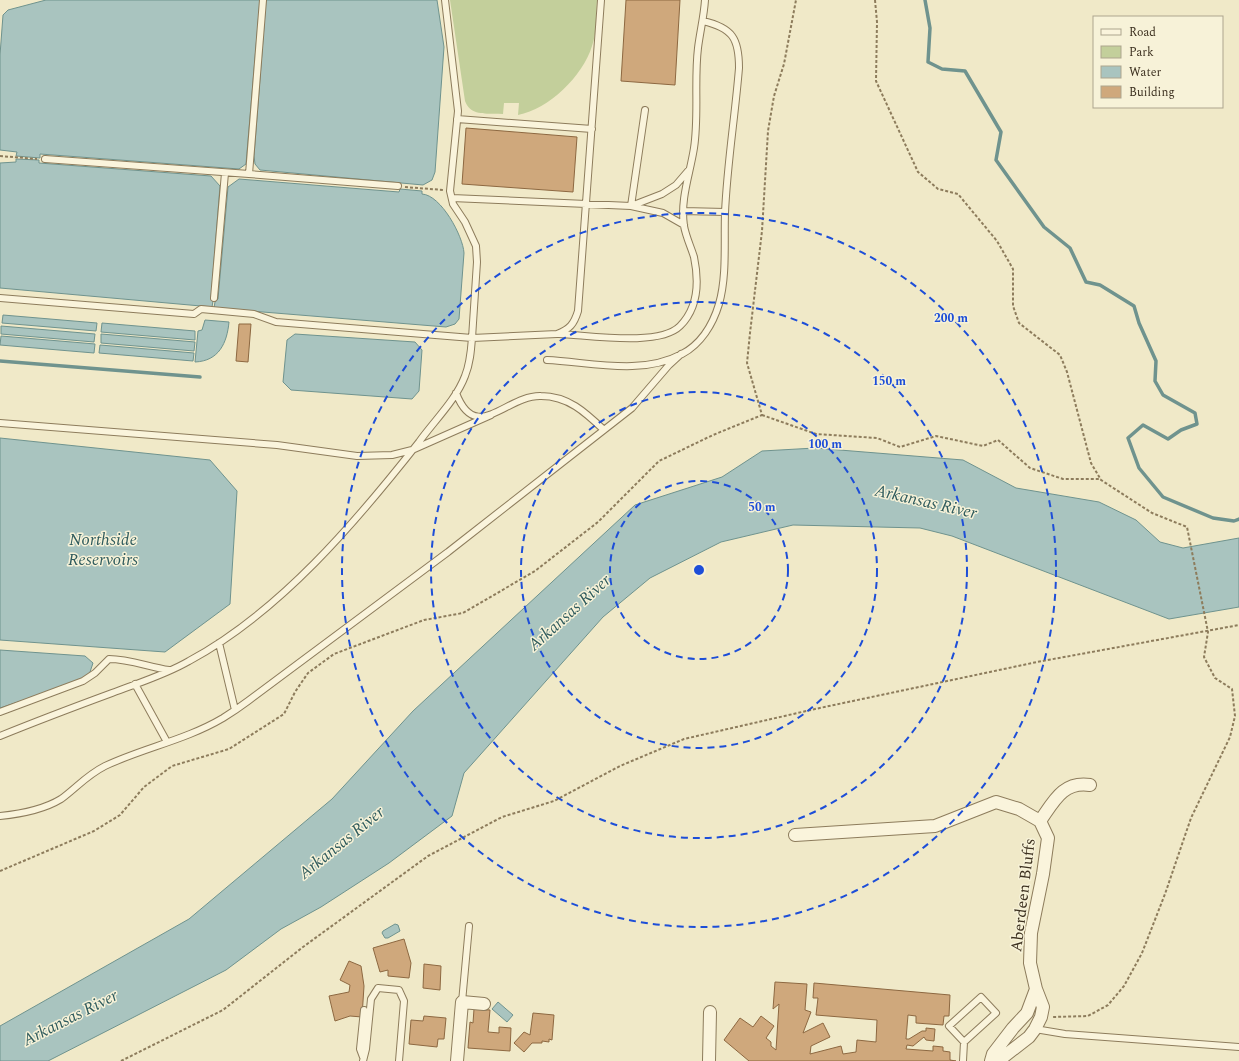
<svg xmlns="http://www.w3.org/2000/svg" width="1239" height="1061" font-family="Spectral,serif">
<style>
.green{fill:#c3cf9b}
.water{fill:#a9c4bf;stroke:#6f938e}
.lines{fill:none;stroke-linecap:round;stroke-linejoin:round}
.stream{stroke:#6f938e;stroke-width:3.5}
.building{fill:#cfa87c;stroke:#8d6841}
.lane-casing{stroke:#8d7c5c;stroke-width:8}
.street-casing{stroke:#8d7c5c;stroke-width:14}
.path{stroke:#8d7c5c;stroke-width:2;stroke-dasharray:3 2;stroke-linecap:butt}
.lane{stroke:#faf4dc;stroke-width:6}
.street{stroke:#faf4dc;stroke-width:12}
.ring{fill:none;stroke:#1d4ed8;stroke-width:2;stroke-dasharray:7 5}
.labels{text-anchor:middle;stroke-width:3;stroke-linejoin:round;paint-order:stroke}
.street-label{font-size:16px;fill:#3d3120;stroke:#f7f2d8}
.water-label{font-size:17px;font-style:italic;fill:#2f5b5d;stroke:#f7f2d8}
.centre{fill:#1d4ed8;stroke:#f7f2d8;stroke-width:2}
.ring-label{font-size:12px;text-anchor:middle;font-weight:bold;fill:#1d4ed8;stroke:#f7f2d8;stroke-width:3;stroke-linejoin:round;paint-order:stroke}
</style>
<rect width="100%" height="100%" fill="#f0e9c8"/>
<path class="green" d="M450,0H597C596,15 597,32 592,46C583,76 549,109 518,115L519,103H504L503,114C488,113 471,117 465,101Z"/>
<path class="water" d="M46,0H260L246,164L239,169L40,154V158L16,156L17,152L0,150V55L3,15L8,10Z
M266,0H437L444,47L435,172L432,180L423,185L260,170L255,164L254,156Z
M16,159L39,160V163L211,176L220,186L211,299L213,301L212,307L0,288V163L16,162Z
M239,179L399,192L400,189L422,191V194C441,195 463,236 464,253L459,319L455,324L446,327L214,308L215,302L218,299L228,187Z
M3,315L97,323L96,331L2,323Z
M205,320L229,322C227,343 219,361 195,362L198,331L202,330Z
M102,323L195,331V340L101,332Z
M1,326L95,334L94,342L1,334Z
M101,334L195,342L194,351L101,343Z
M295,334L415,342L422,350L419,391L412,399L291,390L283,382L287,340Z
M1,336L95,344L94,353L0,345Z
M100,345L194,353L193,361L99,353Z
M0,438L210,460L237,491L230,604L165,652L0,640Z
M815,448L963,460L1016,488L1099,502L1136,520L1160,542L1183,548L1239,538V607L1169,619L952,536L920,528L793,525L721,542L650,578L603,617L464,773L452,816L389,863L321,907L281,929L226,970L48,1061H0V1026L189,919L332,799L413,711L635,505L722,477L762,451Z
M0,650L85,656L93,663L89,675L66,686L0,708Z
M395,924L398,925L400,931L388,938H385L382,933L383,931Z
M498,1002L513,1015L507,1022L492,1009Z"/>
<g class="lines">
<path class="stream" d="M925,0L930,28L928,62L942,69L965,71L1001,132L996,160L1044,227L1070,248L1086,282L1100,285L1134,306L1139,323L1156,361L1155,381L1163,395L1195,413L1197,424L1181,430L1168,439L1143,425L1128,438L1139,468L1163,497L1213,518L1234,521L1239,519
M0,361L200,377"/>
</g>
<path class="building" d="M626,0H680L675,85L621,81Z
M466,128L577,137L573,192L462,184Z
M239,324H251L248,362L236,361Z
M404,939L411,963L409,978L388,976V970L380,972L373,948Z
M349,961L361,966L364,986L362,1017L350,1016L335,1021L329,996L349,992L350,985L340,980Z
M424,964L441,966L440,990L423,988Z
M775,982L807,984L805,1010L811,1012L803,1033L823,1023L830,1037L811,1046L810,1054L841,1046L843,1054L856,1052L857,1040L876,1042L877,1020L816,1015L818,998H813L814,983L950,995L949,1016H944L943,1025L916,1023V1016L908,1015L906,1039H909L922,1031H926V1028L935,1029L934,1041L926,1040L924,1037L913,1046L907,1045L906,1049L933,1051V1046L943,1047V1051L950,1052V1060L956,1061H749L724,1040L740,1018L753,1027L761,1016L774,1026L766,1038L771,1042V1046L776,1050L779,1004L773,1009Z
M474,1009L490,1010L488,1032L499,1033V1027L511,1028L510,1051L468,1048L470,1022L473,1023Z
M533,1013L554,1015L552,1040L549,1039V1042L542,1041V1043H532L524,1052L514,1043L524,1032L530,1035Z
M424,1016L446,1018L444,1039H438L437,1047L409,1044L411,1020L423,1021Z"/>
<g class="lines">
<defs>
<path id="lane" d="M263,0L249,174L398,186
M445,0L458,111L450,191L453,204L465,222L476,246L477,262L472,338L557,334C570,329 574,324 578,311L601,0
M645,110L631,206L663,213L684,225
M457,119L592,129
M45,159L249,174
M452,198L631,206L662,194L676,185L688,171
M683,211L725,212
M0,298L194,314L201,309L254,314L276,322L472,338C471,351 470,364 465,376C456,400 434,421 419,442C356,522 280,612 189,661C165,675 138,683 112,693C74,707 37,721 0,736
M214,298L225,173
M559,334C588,335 659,347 680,326C698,308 699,281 694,257C691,247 686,237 684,226C680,199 690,174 694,148C699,115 694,81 698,48C700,32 704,16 705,0
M547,360C590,362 641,376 682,354C701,344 713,324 719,304C727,276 724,243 725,213C727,165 735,117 739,68C739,39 733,28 703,21
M456,393C476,445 506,395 541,396C568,396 585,412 604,430
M0,423L277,445L357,456L392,455L412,450L491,415
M219,643L235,710
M135,684L167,742
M0,712L83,681L95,673L109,659C129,659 149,667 169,670
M0,816C20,814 43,810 61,799C76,788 87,775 105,766C143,748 186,740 223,718C231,713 240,707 248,701L448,552L632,408L669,365L681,354
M462,1002L469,926
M1035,1029L1065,1034L1239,1047
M363,1057L360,1049L364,1010
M363,1061L366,1049L371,999L378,988L399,990L404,1001L399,1061
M963,1061L964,1042L996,1013L981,997L949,1026L964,1042"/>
<path id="street" d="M1040,821C1054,801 1063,781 1090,785
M795,835L935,826L996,802L1019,809L1040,821L1048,838L1043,874L1031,933L1030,963L1036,989L1027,1013L1013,1028L993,1054L991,1061
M457,1061L462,1002L484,1004
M709,1061L710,1012
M998,1061L1029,1037L1035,1029L1041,1017L1043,1007L1036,989"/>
</defs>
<use href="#lane" class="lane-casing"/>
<use href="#street" class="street-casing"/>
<path class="path" d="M875,0L877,22L876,81L918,172L938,189L958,194L997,241L1013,269V306L1019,323L1060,355L1067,372L1091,463L1101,480L1152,513L1187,527L1208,632L1204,657L1215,678L1232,689L1235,716L1230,737L1191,818L1165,894L1142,953L1124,986L1108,1005L1088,1016L1053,1017
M0,156L37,159
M405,187L443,190
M762,415L816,434L877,438L900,447L936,436L983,446L998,440L1030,468L1063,479H1101
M0,871L94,831L120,815L144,787L172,766L229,749L284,714L295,692L308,673L334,654L424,620L463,613L535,571L598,522L659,461L713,435L762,415L747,363L750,333L762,231L768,131L774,96L784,64L796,0
M121,1061L223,1010L303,947L428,856L502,817L554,801L620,766L684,739L815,709L1037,662L1239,625"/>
<use href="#lane" class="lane"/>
<use href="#street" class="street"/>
</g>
<g class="ring">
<circle cx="699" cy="570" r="89"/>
<circle cx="699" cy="570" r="178"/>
<circle cx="699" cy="570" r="268"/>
<circle cx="699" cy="570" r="357"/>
</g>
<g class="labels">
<g class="street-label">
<text transform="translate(1022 895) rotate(-83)" y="6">Aberdeen Bluffs</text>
</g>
<g class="water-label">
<text transform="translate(926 501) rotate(13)" y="6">Arkansas River</text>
<text x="103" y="545">Northside<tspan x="103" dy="20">Reservoirs</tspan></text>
<text transform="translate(569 612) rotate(-42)" y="6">Arkansas River</text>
<text transform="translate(341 842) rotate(-39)" y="6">Arkansas River</text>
<text transform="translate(70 1017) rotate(-27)" y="6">Arkansas River</text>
</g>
</g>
<circle cx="699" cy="570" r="6" class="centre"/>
<g class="ring-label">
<text x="951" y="322">200 m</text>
<text x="889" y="385">150 m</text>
<text x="825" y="448">100 m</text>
<text x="762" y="511">50 m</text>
</g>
<rect x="1093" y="16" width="130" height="92" fill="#f7f2d8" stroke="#ada58e"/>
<rect x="1101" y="29" width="20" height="6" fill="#faf4dc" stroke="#ada58e"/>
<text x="1129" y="36" font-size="12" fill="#3d3120">Road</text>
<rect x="1101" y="46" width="20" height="12" fill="#c3cf9b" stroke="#ada58e"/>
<text x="1129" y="56" font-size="12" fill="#3d3120">Park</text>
<rect x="1101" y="66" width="20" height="12" fill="#a9c4bf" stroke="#ada58e"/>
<text x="1129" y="76" font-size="12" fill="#3d3120">Water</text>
<rect x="1101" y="86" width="20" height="12" fill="#cfa87c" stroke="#ada58e"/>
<text x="1129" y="96" font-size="12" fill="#3d3120">Building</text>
</svg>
